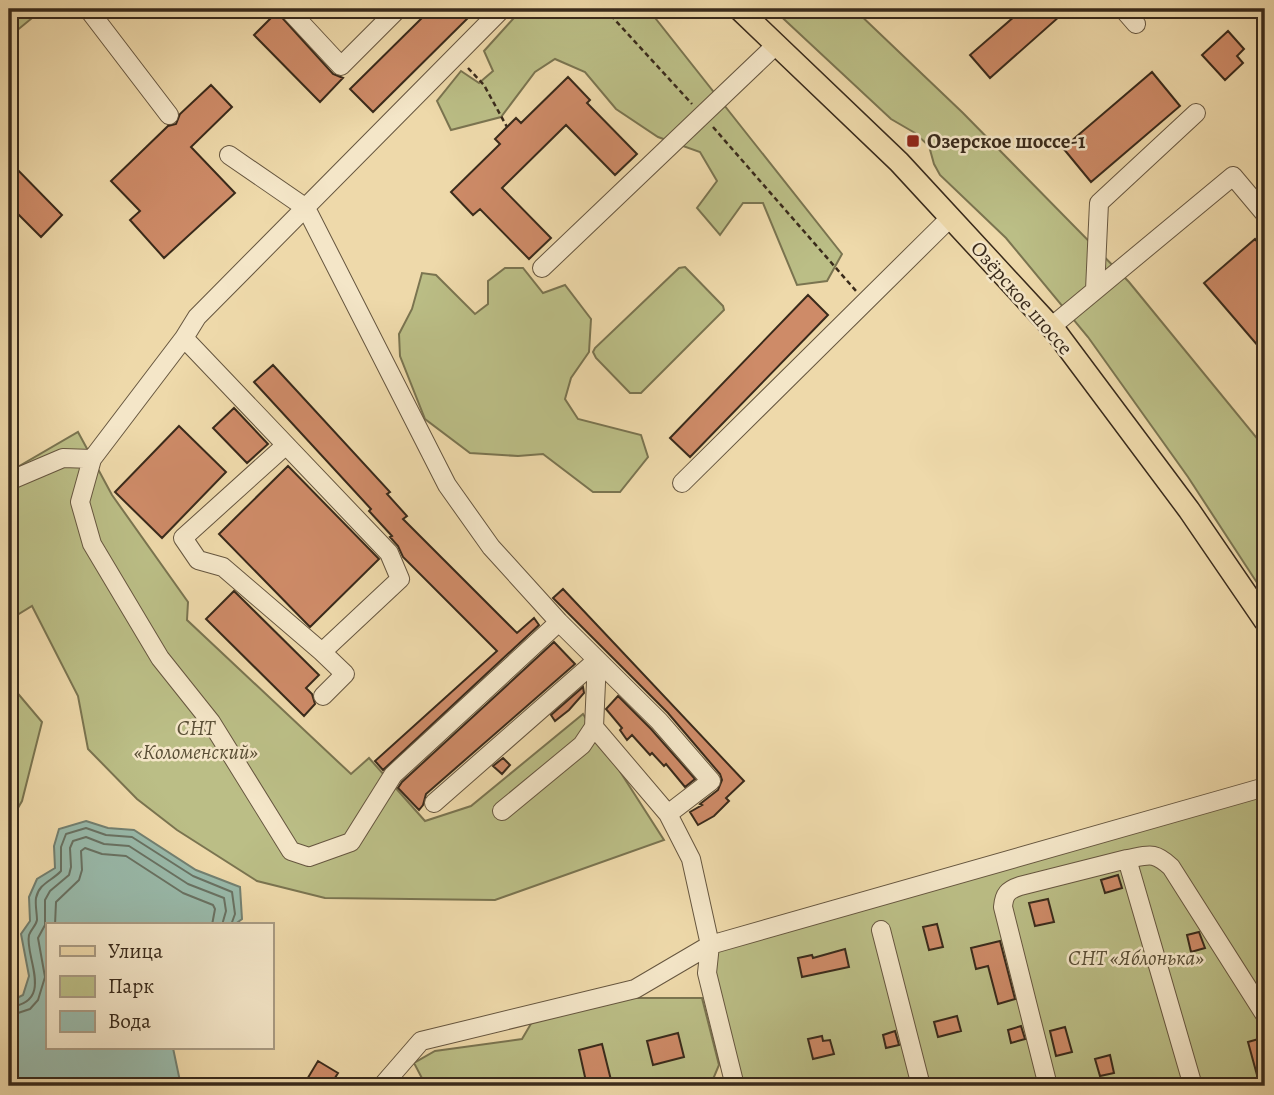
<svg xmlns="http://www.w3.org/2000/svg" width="1274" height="1095" font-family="Alegreya,serif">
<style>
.green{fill:#bbbe86;stroke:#7a7450;stroke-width:2}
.water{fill:#99baab;stroke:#738071;stroke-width:2}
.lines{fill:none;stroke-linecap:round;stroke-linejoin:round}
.shore{stroke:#697263;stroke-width:2}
.building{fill:#ce8b68;stroke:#392a1b;stroke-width:2}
.minor-casing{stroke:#66563f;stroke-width:20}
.major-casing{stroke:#392a1b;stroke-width:24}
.path{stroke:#392a1b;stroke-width:2.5;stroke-dasharray:5 3.5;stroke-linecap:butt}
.minor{stroke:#f4e6c8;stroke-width:18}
.major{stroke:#eed9aa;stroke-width:21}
.poi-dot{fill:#8f2418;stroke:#f4e6c8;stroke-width:2.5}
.labels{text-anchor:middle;stroke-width:5;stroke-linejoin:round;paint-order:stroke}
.poi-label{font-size:21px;font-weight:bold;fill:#392a1b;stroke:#f4e6c8;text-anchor:start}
.street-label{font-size:21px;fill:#392a1b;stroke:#f4e6c8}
.park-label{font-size:21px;font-style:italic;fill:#5a4f36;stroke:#f4e6c8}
</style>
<rect width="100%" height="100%" fill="#eed9aa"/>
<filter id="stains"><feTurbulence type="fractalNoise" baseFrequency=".00286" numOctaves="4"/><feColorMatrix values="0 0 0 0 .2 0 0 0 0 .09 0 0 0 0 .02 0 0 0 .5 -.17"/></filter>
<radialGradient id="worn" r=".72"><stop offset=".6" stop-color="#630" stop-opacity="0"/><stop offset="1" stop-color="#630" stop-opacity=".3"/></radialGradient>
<path class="green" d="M9,9H43L9,37Z
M522,9H648L842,254L827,281L797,285L763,203H743L720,235L697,208L717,181L700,152L658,137L616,109L585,72L555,59L535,72L501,117L451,130L437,101L461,71L479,83L493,71L484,51Z
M773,9H854L963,113L1129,282L1265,448V595L1188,477L1088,337L1006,238L940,175L934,164L929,146L915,133L891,119Z
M685,267L723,306L724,310L641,393H630L596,358L593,352L595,348L679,268Z
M505,268H523L543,293L565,285L591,319L589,352L571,378L565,399L578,419L641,435L648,457L620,492H593L543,454L518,456L470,453L425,419L400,356L399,334L412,309L422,273L436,275L475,314L488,304V281Z
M78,432L112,495L188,602L187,620L351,774L369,758L425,821L471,806L583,714L664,840L495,900L325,898L257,881L177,830L137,799L88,749L78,696L32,606L9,620V472Z
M9,683L42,722L22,801L9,823Z
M1265,792V1086H735L710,945Z
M626,998H702L719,1065L711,1084L700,1086H422L425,1084L414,1063L435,1051L522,1039L532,1022Z"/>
<path class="water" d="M86,821L108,828L134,830L196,870L240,887L242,919L234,925H47V1048H173L181,1086H9V1002L23,995L29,976L21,934L30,921L29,897L37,879L55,868L54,846L59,829Z"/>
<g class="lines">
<path class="shore" d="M55,925L56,902L79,880L82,870L81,851L85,848L102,854L126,856L183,893L213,905L215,909L212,925
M9,1007C56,1002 24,956 29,935C31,929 36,926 37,920C37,913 35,905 36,898C39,883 52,881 61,871V847L66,834L86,828L106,835L132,837L193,876L232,892L235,914L231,925
M9,1016L30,1009L38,1000L45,977L38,938L45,925V900L50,891L69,875L71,867L70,848L73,841L86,837L104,844L129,846L188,884L224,898L226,911L222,925"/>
</g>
<path class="building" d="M431,9H477L373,112L350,89Z
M1023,9H1054L1060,16L990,78L970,55Z
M277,12L333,74L343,78L320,102L254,35Z
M1228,31L1244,49L1237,56L1243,63L1225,80L1202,55Z
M1152,72L1180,106L1091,182L1063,148Z
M568,77L590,100L587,103L637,154L615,175L566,125L502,188L551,238L529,259L480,209L473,215L451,192L500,144L495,139L516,118L521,123Z
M211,85L232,107L191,147L235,193L164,258L130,220L140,211L111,181L168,126L176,124L180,114Z
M9,161L62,215L41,237L9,205Z
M1255,239L1265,251V354L1204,283Z
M808,295L828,315L690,457L670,438Z
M273,365L390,492L387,494L407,516L403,519L517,633L534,618L539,625L383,770L375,761L497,651L403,557L398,546L390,537L392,536L369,511L371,509L254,382Z
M234,408L268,444L247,463L213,428Z
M179,426L226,472L162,538L115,492Z
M288,466L379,559L310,627L219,534Z
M563,589L744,781L726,798L729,801L714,816L698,825L690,812L702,805L700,804L718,790L722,780L720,774L668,713L553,598Z
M234,591L319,675L306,688L312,694L315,704L304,716L206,619Z
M554,642L575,664L426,794L423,805L419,810L398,788L402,782Z
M583,687L584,693L569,710L555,721L551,715Z
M618,696L651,729L695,779L685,787L666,764L664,766L652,753L650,755L632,735L627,740L620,730L622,728L606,709Z
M503,758L510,765L502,774L493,766Z
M1118,875L1122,888L1105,893L1101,880Z
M1048,899L1054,922L1035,926L1029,903Z
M937,924L943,947L929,950L923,927Z
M1199,932L1205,948L1191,952L1187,935Z
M1000,941L1015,999L998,1004L988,966L976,969L971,948Z
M845,949L849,967L802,977L798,958L812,955L813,958Z
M957,1016L961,1031L938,1037L934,1022Z
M1021,1026L1025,1039L1011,1043L1008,1030Z
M1065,1027L1072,1052L1056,1056L1050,1031Z
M895,1031L899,1045L886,1048L883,1035Z
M678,1033L684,1057L653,1065L647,1041Z
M822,1036L823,1041L830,1040L834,1054L813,1059L808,1039Z
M1262,1038L1265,1052V1086H1260L1248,1042Z
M602,1044L611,1080L587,1086L579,1050Z
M1110,1055L1114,1073L1100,1076L1095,1059Z
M318,1061L338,1073L330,1086H303Z"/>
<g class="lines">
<defs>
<path id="minor" d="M88,9L169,115
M288,9L341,66L398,9
M1123,9L1136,24
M229,155L306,208L447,485L491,547L559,622L659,721L711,781L668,814
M542,268L777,44
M1095,290L1099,203L1196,113
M1051,327L1233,176L1265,214
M184,338L92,459L80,502L92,544L160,658L211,722L291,851L309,857L351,842L393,775L559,622
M286,445L183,538L198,560L223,567L322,652
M9,481L63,458L92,459
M682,483L951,217
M597,660L594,727L668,814L691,859L710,945L707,973L735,1086
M323,696L345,674L322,652L400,579L389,553L184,338L197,317L502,9
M434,803L597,660
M502,811L582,745L594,727
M1127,859C1149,855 1154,851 1171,867L1265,1015
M881,930L921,1086
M382,1086L421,1041L635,989L710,945L1265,787
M1048,1086L1003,907C1004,894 1008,890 1020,886L1127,859L1193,1086"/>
<path id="major" d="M739,9L899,162L1056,332L1189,510L1265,621"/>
</defs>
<use href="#minor" class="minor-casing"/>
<use href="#major" class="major-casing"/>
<path class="path" d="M605,9L692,104
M468,68L484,85L507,127
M713,127L856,291"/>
<use href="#minor" class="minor"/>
<use href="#major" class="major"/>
</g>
<rect class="poi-dot" x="906" y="134" width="14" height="14" rx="3.5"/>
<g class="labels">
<g class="poi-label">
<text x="927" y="148">Озерское шоссе-1</text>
</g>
<g class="street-label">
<text transform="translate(1022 298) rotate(49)" y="7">Озёрское шоссе</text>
</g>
<g class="park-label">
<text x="196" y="735">СНТ<tspan x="196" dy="24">«Коломенский»</tspan></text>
<text x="1136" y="965">СНТ «Яблонька»</text>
</g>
</g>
<rect width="1274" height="1095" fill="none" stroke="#eed9aa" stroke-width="35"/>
<rect x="10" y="10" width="1253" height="1074" fill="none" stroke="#392a1b" stroke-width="3.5"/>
<rect x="18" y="18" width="1239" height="1060" fill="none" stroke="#392a1b" stroke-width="2"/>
<rect x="46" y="923" width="228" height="126" fill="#f4e6c8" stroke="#a99b83" stroke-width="2"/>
<rect x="60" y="946" width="35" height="10" fill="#eed9aa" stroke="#a99b83" stroke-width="2"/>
<text x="108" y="958" font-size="21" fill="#392a1b">Улица</text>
<rect x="60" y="976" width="35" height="21" fill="#bbbe86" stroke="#a99b83" stroke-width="2"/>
<text x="108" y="993" font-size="21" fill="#392a1b">Парк</text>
<rect x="60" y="1011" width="35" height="21" fill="#99baab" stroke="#a99b83" stroke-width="2"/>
<text x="108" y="1028" font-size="21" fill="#392a1b">Вода</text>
<rect width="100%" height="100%" filter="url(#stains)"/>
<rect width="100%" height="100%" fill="url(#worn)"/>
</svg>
